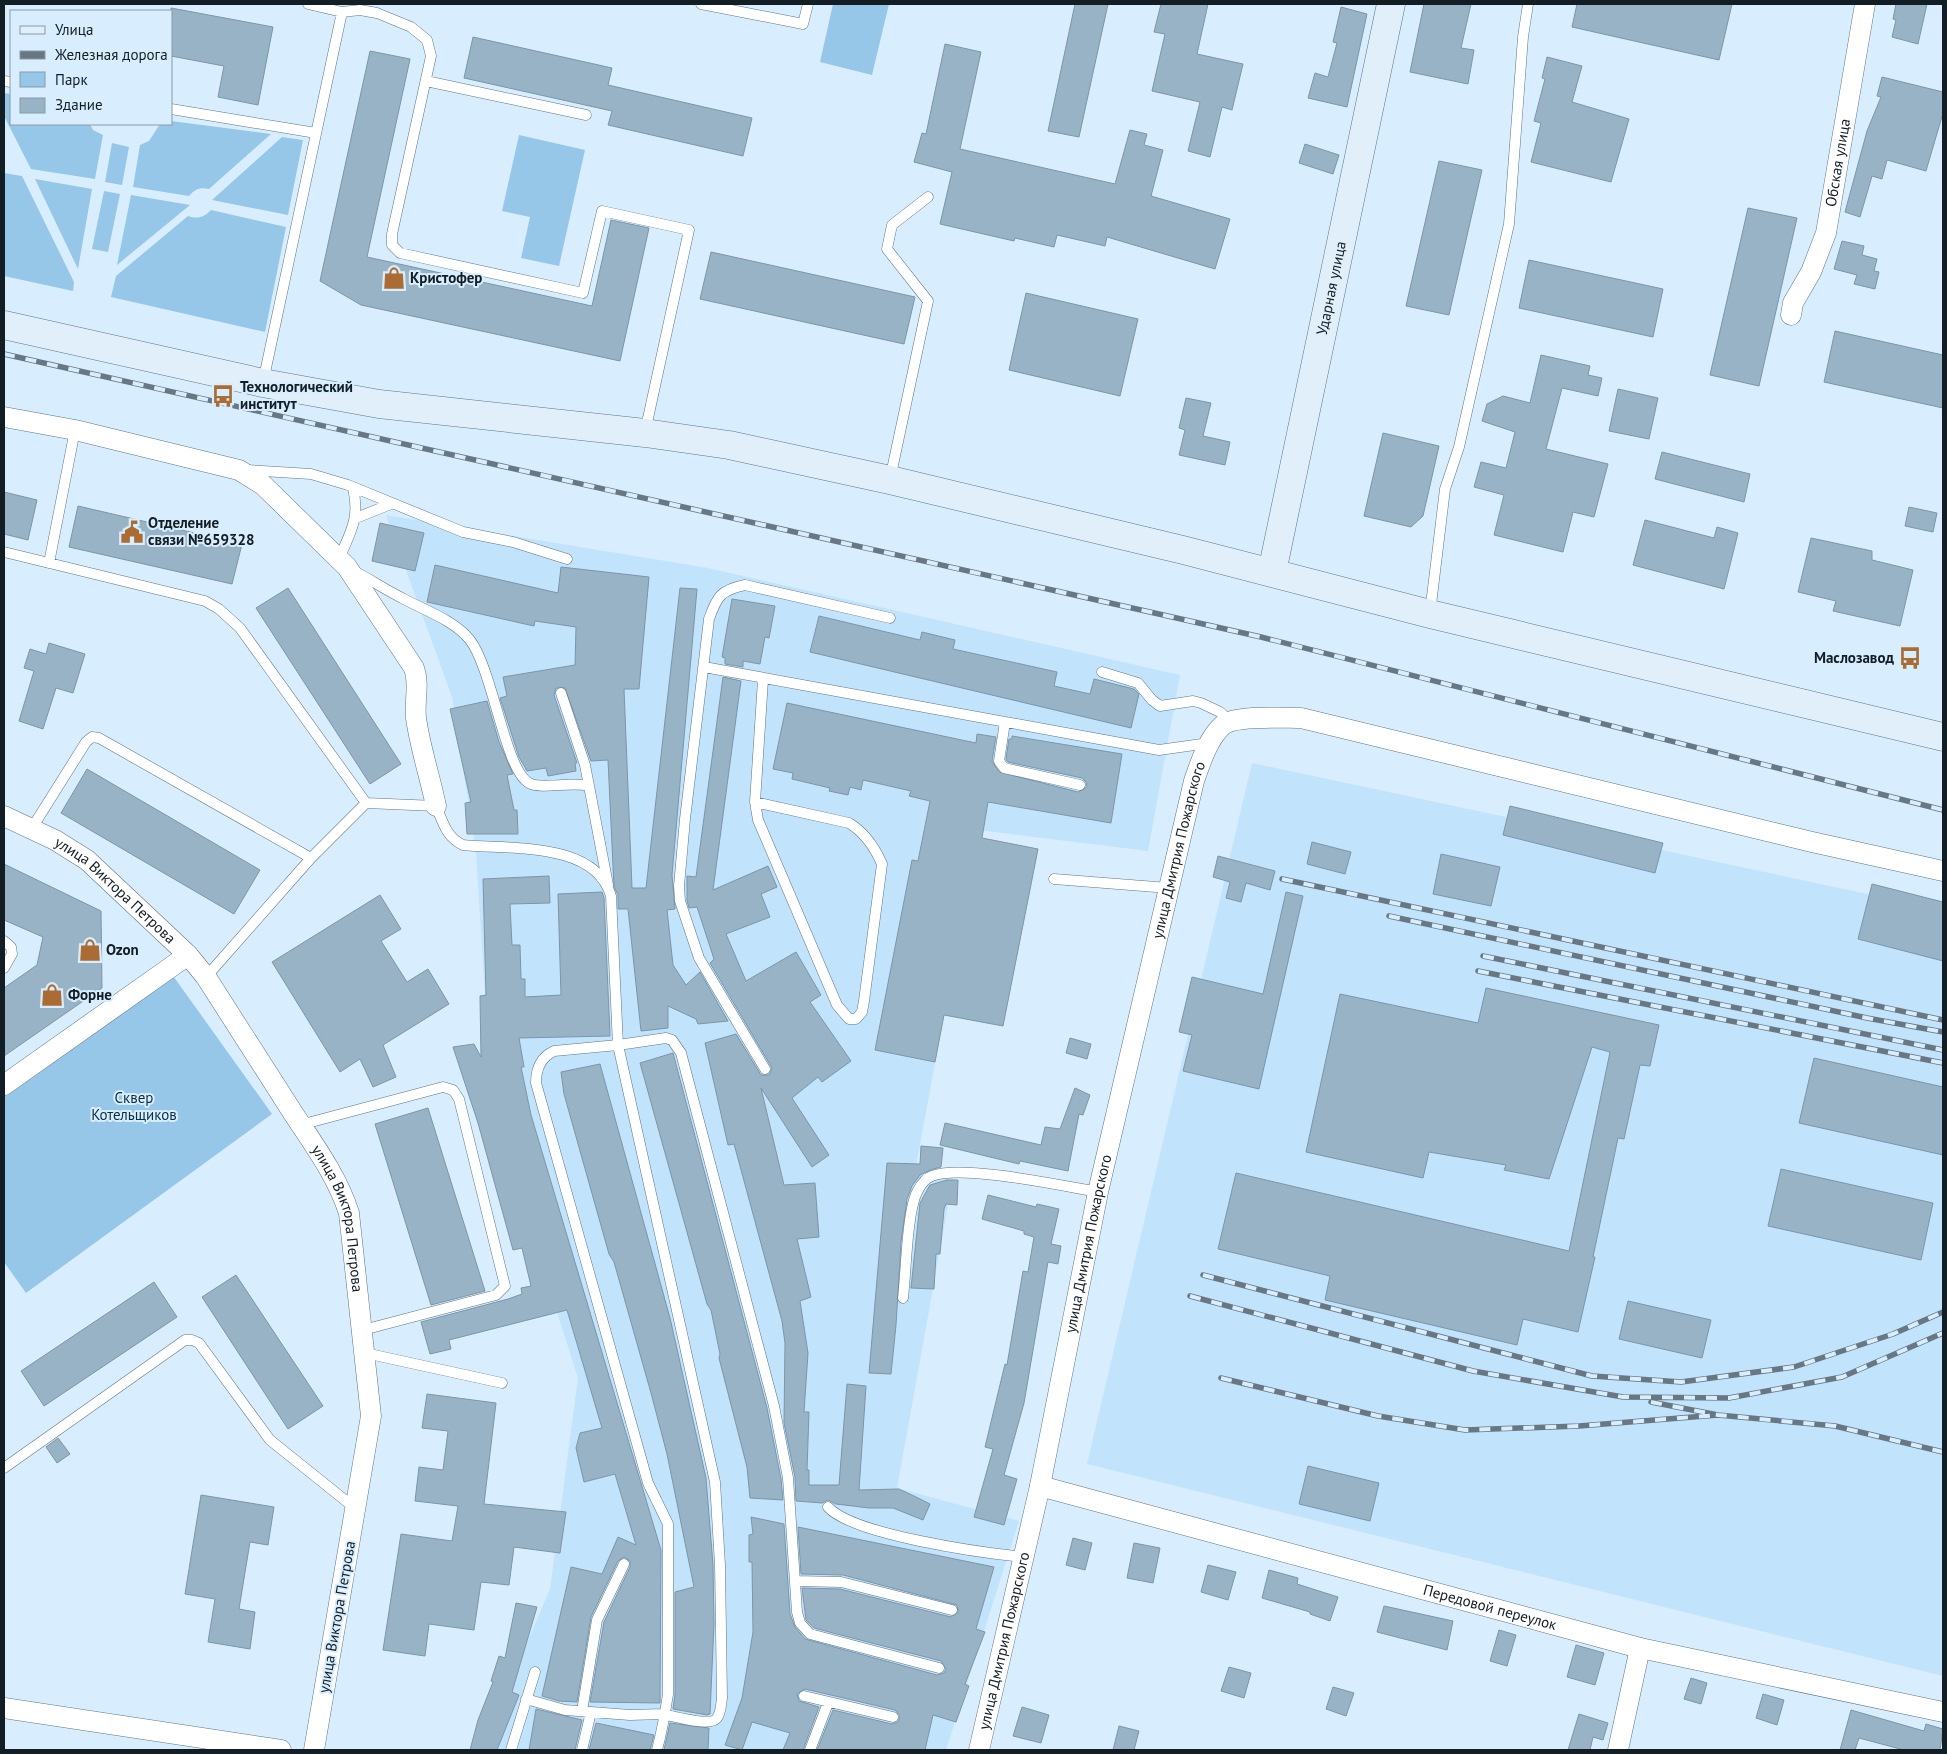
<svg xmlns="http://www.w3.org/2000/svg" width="1947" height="1754" font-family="'PT Sans',sans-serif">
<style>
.built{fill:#c1e3fc}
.green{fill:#96c6e8}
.building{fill:#99b3c6;stroke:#7c95a7}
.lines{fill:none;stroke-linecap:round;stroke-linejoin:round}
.lane-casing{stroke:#5c7586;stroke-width:11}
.street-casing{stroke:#5c7586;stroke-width:21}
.secondary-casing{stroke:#5c7586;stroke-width:29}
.lane{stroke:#fff;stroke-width:10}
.street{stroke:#fff;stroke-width:20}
.secondary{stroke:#e1effa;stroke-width:28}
.rail-casing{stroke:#687782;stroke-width:5.5}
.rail{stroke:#d8eefe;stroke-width:4;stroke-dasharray:11;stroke-linecap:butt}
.labels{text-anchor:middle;stroke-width:4;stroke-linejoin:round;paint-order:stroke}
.street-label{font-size:15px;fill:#131d24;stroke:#d8eefe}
.poi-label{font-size:15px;font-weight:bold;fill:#131d24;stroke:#d8eefe;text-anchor:start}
.park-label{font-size:15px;fill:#092d43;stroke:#d8eefe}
</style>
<rect width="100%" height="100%" fill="#d8eefe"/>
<path class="built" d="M386,515L708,568L1180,675L1148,851L978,830L916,1166L954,1172L897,1488L1019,1521L946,1750H481L550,1589L578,1378L492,1107L476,852L452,697Z
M1252,763L1943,910V1676L1087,1464Z"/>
<path class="green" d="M833,4H889L872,75L820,62Z
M4,93L11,94V124H90L93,130L103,135L95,179L31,169L4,116Z
M171,121L271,134L209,189C200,187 195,189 189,196L133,187L140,145L149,141L160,124H171Z
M519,135L585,150L559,266L521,258L530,217L502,211Z
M282,137L303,140L288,215L212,200Z
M112,143L129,147L122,185L105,182Z
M4,173L22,176L74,282L73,291L4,276Z
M35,179L92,189L78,269Z
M104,191L120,194L108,252L92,249Z
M131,195L190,205L117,265Z
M211,210L286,227L265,332L111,297L116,276L188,216C198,219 203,218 211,210Z
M171,973L272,1114L26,1293L4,1262V1094Z"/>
<path class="building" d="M1075,4H1108L1079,137L1048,131Z
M1161,4H1208L1197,54L1243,64L1232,110L1222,107L1210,157L1188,151L1200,102L1152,91L1165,34L1154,32Z
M1424,4H1471L1461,48L1474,50L1468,84L1410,72Z
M1577,4H1732L1719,60L1572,27Z
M1896,4H1927L1918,44L1892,37L1896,20L1893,19Z
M1341,7L1367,14L1347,107L1308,98L1315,73L1328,77L1337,43L1333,42Z
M171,8L273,27L258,105L218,97L224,66L171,56Z
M473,37L612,68L608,85L752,118L743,156L608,125L612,111L464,78Z
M945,44L981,52L960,149L1115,184L1130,130L1147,134L1144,145L1163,150L1151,196L1230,219L1215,269L1107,237L1105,246L1057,235L1054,247L1015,238L1014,241L940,224L952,172L914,162L922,133L926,134Z
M370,51L410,59L367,257L592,306L611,220L649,228L620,361L361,305L320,281Z
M1547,57L1582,66L1572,102L1629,119L1611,182L1531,162L1541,123L1534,121L1545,79L1542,78Z
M1882,77L1943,92V113L1926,171L1887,160L1882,179L1872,176L1860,217L1845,212L1867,131L1881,97L1877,96Z
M1305,144L1339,155L1333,174L1299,163Z
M1439,161L1482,170L1449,315L1406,306Z
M1748,208L1797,218L1759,386L1710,375Z
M1842,241L1864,246L1862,255L1877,259L1874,271L1879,272L1875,289L1854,284L1857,275L1834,269Z
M711,252L915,297L904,344L700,299Z
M1529,260L1663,289L1653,337L1519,308Z
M1026,293L1138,319L1120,396L1009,370Z
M1835,331L1943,355V408L1824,382Z
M1541,355L1590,366L1588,375L1602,378L1598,396L1562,388L1546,449L1608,464L1594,517L1573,512L1563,552L1494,535L1504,495L1474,487L1481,462L1506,468L1515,432L1482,421L1487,404L1503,396L1530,403Z
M1618,389L1658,398L1649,439L1609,431Z
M1186,398L1211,403L1203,436L1230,442L1225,465L1179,455L1185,430L1179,428Z
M1383,433L1439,446L1423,516L1411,527L1364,516Z
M1662,452L1750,474L1744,502L1655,479Z
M4,492L37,500L28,540L4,534Z
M78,506L242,544L232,584L69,547Z
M1909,507L1937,513L1933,532L1905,526Z
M1645,520L1714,538L1717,527L1738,533L1724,589L1633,565Z
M380,523L424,533L415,571L372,561Z
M1811,538L1872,551V560L1913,570L1900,626L1833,611L1836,601L1798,592Z
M435,565L558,593L561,567L649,577L639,689H624L632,888H646L680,588L697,589L672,875L675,909L667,910L673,965L686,985L700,972L728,1021L698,1024L696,1019L668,1006V1028L641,1031L628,909H618V895L614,887L608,760L591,761L565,688H556L554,695L577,763H575L576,771L548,776L546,768L527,771L519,757L500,698L507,696L503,677L575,665L576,627L535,621L534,626L427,602Z
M288,588L401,764L370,784L256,608Z
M732,599L775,606L769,638L765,637L760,664L743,661V667L725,664V658L722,657Z
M819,616L920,640L922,632L955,640L953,649L1057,672L1054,686L1090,694L1094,679L1134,689L1139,694L1131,728L810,652Z
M49,643L85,654L73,693L56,688L43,729L19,721L34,671L24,668L30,649L46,654Z
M723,677L741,681L713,890L768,866L777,887L761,894L770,917L726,934L746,981L796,952L821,995L810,1002L851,1061L822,1082L818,1077L792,1098L829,1155L812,1167L761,1088L784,1185L815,1183L819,1237L797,1239L811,1297L800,1301L808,1353L804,1412H809L807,1470H809V1485H839L847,1384L866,1386L859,1490L899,1489L916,1497L930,1504L923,1520L893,1508H869L836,1504L828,1500L822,1503L796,1501L795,1477L784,1423L785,1343L782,1321L734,1144L728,1145L705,1043L736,1034L761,1075H769L772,1068L710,963L714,959L697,907L689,908L687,900V876L696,877Z
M487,701L499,742L513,774L507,775L514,810H517L518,834H467L465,803L471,802L450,709Z
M787,703L976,743L977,734L996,737L992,761L999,772L1078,792L1087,787L1086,782L1082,778L1008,762L1006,759L1009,739H1012V736L1122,754L1111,823L988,802L982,838L1038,849L1003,1026L944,1015L935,1062L875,1050L912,860L918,861L930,801L909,796L911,791L863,780L861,790L850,787L848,795L829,791L830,788L792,779L793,773L773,769Z
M87,769L260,870L234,914L61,813Z
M1510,806L1663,843L1655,873L1503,835Z
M1312,842L1351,852L1345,874L1307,864Z
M1441,854L1500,867L1491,906L1433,894Z
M1218,856L1275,871L1270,890L1246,883L1241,902L1226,898L1230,882L1213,877Z
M4,864L101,911L102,988L4,1056V988L37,965L43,937L4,920Z
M549,876L550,903L510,904L512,945H520L521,979H525V997L561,995L558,894L602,892L604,898L610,1036L519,1038L524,1067H521L531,1115L661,1550L660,1703L590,1702L604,1622L630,1567V1561L624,1557L618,1561L591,1617L577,1702L559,1701L542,1696L571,1567L602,1574L618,1537L636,1545L615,1474L584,1482L576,1448L580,1433L602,1428L567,1310L449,1340L451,1349L430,1354L421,1322L508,1299L522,1294L521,1288L531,1286L522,1248L513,1250L478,1123L453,1047L474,1044L481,1057L480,996L486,995L483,879Z
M1872,884L1943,902V961L1858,939Z
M1286,892L1303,896L1259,1089L1183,1071L1192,1035L1179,1032L1192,977L1263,994Z
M380,895L401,929L381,941L407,982L428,969L449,1004L383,1045L396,1077L373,1087L360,1059L340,1072L272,962Z
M1486,988L1659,1025L1650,1066L1640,1065L1624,1139L1618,1138L1593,1257H1595L1578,1332L1523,1319L1517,1345L1325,1300L1330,1276L1218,1249L1236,1173L1569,1251L1610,1052L1592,1047L1549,1179L1504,1170L1506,1165L1429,1152L1423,1178L1306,1152L1340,994L1478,1023Z
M1070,1038L1091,1044L1087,1059L1066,1053Z
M673,1053L767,1408L781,1479L783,1500L750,1498L747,1467L719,1358L720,1354L711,1310L707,1304L640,1063Z
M1814,1058L1943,1087V1155L1799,1123Z
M600,1064L670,1318L706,1478L713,1565L714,1624L710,1714L707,1715L673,1709L675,1694V1592L694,1587L667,1454L651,1393L614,1262L609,1254L564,1094L561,1072Z
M1075,1088L1090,1095L1083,1115L1079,1114L1068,1171L1020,1161L1019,1164L940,1145L945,1123L1041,1145L1045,1127L1060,1129Z
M428,1108L485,1291L431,1305L375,1124Z
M921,1146L943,1148L941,1167L930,1170L920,1175L912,1186L907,1199L901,1242L896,1325L891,1374L869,1373L887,1163L920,1164Z
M1781,1169L1933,1203L1921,1260L1768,1226Z
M947,1180H958L957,1205L946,1204L944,1209L940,1254H936L934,1289L911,1288L920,1203L930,1185Z
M988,1195L1036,1207L1037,1204L1059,1209L1051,1244L1061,1246L1058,1264L1048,1262L1024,1403L1004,1475L1017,1479L1004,1525L974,1517L993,1449L985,1447L1005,1364L1007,1365L1023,1271L1028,1272L1034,1237L1024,1234V1231L982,1219Z
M236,1275L323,1406L288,1429L202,1297Z
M154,1282L177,1317L44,1406L21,1371Z
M1628,1301L1711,1320L1702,1358L1619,1339Z
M427,1394L496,1403L484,1504L566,1512L560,1553L514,1547L509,1585L481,1582L474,1630L429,1624L425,1656L383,1650L401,1534L452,1541L458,1506L415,1501L419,1467L443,1470L448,1431L422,1428Z
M58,1438L70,1454L57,1463L46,1447Z
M1308,1466L1379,1483L1370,1521L1299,1504Z
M201,1495L274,1507L268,1545L250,1542L239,1609L255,1612L250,1649L208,1642L215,1599L185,1594Z
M751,1517L784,1524L790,1614L795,1627L805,1639L937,1675L944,1673L946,1669L941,1661L814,1628L806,1620L802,1588L840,1589L951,1617L958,1612L957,1605L843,1575L801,1574L798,1527L994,1567L976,1629L985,1632L965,1684L969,1686L956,1722L933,1715L925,1750H817L833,1710L892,1724L898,1722L900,1716L895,1710L805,1689L797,1694L799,1701L819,1707L803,1750H783L790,1733L752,1722L742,1750L725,1745L742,1698L753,1632L752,1562H749V1535L753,1534Z
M1073,1538L1092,1543L1085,1570L1066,1565Z
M1134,1543L1160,1548L1153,1583L1127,1578Z
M1208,1565L1236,1572L1228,1600L1201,1592Z
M1269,1570L1298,1578L1297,1584L1338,1597L1330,1621L1310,1614V1612L1262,1598Z
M516,1603L537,1607L512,1692L519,1695L497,1750H470L478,1720L493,1682L491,1681L499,1656L505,1658Z
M1384,1606L1453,1621L1447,1650L1377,1632Z
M1499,1630L1516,1635L1507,1666L1490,1661Z
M1576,1645L1604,1653L1595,1685L1567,1677Z
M1229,1667L1251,1673L1244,1698L1221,1691Z
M1691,1678L1707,1683L1701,1704L1684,1699Z
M1333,1687L1354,1693L1346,1716L1326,1709Z
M1763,1694L1784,1700L1777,1725L1756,1718Z
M1022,1707L1049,1715L1041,1743L1013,1736Z
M536,1709L582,1720L575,1750H529Z
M1851,1710L1924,1731L1926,1724L1943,1729L1940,1750H1904L1859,1738L1855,1750H1840Z
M1579,1714L1608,1723L1603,1740L1593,1737L1590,1750H1568Z
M596,1723L654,1735L650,1750H589Z
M670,1723L709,1728L708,1750H664Z
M1119,1726L1139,1731L1134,1750H1113Z"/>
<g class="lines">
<defs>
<path id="lane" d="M308,4L342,12L360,10L377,13L411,27L427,40L431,56L392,234V245L400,253L583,293L602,211L689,230L645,432
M701,4L803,24L808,4
M4,81L11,82
M426,81L586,115
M171,109L316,133
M263,382L342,12
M247,470L311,474L348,485L463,532L513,542L567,559
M890,479L928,301L887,249L892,225L928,197
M356,518L391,504
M4,552L205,601L219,609L240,628L366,803L436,806C443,822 446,837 463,845C507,850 595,840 611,896L618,1045L666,1038L672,1040L681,1053L774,1406L788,1478L797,1612L800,1623L810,1634L939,1668
M339,559C351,531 360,518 353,488
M49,563L75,430
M356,572C371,580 386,590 402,598C424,610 454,620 470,640C493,670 505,770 529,783C541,790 571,781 589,786
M1430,613L1445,489L1459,447L1509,224L1523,37L1528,4
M704,667L1159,750L1209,743
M1102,672L1138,683L1152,700L1160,706L1193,701L1201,703L1220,712L1231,722
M561,693L585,765L608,885
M1005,722L999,761L1004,768L1080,785
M755,802L758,820L837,1005L849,1019H856L862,1012L864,1001L882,864C875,848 864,832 849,823L755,802L763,680
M32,828L86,742L92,737L99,738L311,858
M1054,879L1169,888
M4,941L11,947L12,954L4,968
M206,977L311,858L366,803
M765,1069L699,958L680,901L679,886L685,819L709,619C717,596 721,590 745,585L890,618
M300,1125L443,1087L453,1090L459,1099L505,1286L496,1295L363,1330
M903,1298C906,1273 907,1212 917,1192C920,1186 925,1178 932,1176C960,1164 1064,1186 1098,1192
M365,1353L502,1383
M4,1468L185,1340H192L199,1343L270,1440L356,1509
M828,1507C853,1535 983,1553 1024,1557
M795,1581L841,1582L952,1610
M804,1696L893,1717
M526,1699L565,1710L630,1715L663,1714L666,1715C677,1717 711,1727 717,1718C721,1713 721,1704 722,1698L720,1565L715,1482L618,1045L554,1051C541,1057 536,1069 536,1083L648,1483L668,1524V1694C665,1714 662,1731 657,1750
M582,1711L597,1620L624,1564
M511,1750L535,1672
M582,1750L591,1712
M810,1750L828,1703"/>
<g id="street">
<path id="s1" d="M1791,315L1793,303L1811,272L1826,233L1865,4"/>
<path d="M4,417L75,430L239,470L263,485L347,567L414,668C420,685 414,700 416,718C420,747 430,777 436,806"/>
<path id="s2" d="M4,816L55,840L87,860L188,955L206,977C235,1022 264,1068 293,1113C314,1145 337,1176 349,1213L371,1416L314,1750"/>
<path d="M4,1085L188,955"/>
<path id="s3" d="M1040,1486L1640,1648L1943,1712"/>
<path d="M4,1708L281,1750"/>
<path id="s4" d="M979,1750L1040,1486L1098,1192L1194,781C1200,764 1208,738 1223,725C1236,715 1283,718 1301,718L1812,842L1943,871"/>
<path d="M1618,1750L1640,1648"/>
</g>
<g id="secondary">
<path d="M4,325L263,383L379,404L645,433L729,445L890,480L1183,550L1430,614L1943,737"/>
<path id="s5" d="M1272,572L1391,4"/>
</g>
</defs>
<use href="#lane" class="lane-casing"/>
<use href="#street" class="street-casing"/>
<use href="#secondary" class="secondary-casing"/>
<use href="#lane" class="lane"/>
<use href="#street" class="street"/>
<use href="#secondary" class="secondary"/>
<defs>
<path id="rail" d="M4,354L1261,637L1943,810
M1282,879L1943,1020
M1389,916L1867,1018L1943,1032
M1483,956L1943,1050
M1478,971L1943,1063
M1203,1275L1592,1376L1681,1382L1794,1367L1893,1334L1943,1312
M1190,1296L1473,1371L1623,1397L1729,1398L1842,1377L1943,1333
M1221,1378L1378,1416L1465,1430L1579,1426L1718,1415
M1651,1402L1718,1415L1835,1426L1943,1452"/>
</defs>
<use href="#rail" class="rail-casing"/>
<use href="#rail" class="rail"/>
</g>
<defs>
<symbol id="shop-bare" viewBox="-9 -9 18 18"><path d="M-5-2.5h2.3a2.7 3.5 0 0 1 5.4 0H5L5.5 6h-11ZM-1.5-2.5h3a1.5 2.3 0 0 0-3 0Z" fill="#ab6c33" stroke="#d8eefe" stroke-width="2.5" paint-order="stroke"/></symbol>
<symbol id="bus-bare" viewBox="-9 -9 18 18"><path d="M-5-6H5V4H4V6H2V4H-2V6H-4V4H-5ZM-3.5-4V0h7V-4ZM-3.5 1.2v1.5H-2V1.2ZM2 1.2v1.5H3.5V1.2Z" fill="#ab6c33" stroke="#d8eefe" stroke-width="2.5" paint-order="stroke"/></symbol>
<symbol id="civic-bare" viewBox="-9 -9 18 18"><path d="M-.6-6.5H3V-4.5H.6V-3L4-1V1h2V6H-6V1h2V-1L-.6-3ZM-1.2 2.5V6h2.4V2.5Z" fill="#ab6c33" stroke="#d8eefe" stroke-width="2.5" paint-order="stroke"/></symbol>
</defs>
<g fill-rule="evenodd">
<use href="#shop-bare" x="378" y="262" width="32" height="32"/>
<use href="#bus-bare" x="207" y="380" width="32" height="32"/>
<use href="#civic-bare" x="116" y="516" width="32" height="32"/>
<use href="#bus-bare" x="1894" y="642" width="32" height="32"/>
<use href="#shop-bare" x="74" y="934" width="32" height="32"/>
<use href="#shop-bare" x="36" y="979" width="32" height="32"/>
</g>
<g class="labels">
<g class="street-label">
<text dy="5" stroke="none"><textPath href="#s1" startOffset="161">Обская улица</textPath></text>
<text dy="5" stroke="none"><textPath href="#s5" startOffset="290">Ударная улица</textPath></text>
<text dy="5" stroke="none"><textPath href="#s4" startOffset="922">улица Дмитрия Пожарского</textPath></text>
<text dy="5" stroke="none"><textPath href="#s2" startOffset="135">улица Виктора Петрова</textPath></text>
<text dy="5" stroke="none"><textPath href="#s2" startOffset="540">улица Виктора Петрова</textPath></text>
<text dy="5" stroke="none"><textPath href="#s4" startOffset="518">улица Дмитрия Пожарского</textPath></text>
<text dy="5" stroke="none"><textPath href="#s3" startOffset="466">Передовой переулок</textPath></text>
<text transform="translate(337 1617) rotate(-80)" y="5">улица Виктора Петрова</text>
<text dy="5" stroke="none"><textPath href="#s4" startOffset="112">улица Дмитрия Пожарского</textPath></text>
</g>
<g class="poi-label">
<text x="410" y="283">Кристофер</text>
<text x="240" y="392">Технологический<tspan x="240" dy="17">институт</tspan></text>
<text x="148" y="528">Отделение<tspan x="148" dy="17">связи №659328</tspan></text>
<text x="1894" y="663" text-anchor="end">Маслозавод</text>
<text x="106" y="955">Ozon</text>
<text x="68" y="1000">Форне</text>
</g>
<g class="park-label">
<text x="134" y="1103">Сквер<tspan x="134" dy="17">Котельщиков</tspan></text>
</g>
</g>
<rect width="1947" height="1754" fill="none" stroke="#131d24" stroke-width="10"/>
<rect x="10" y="10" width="162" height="115" fill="#d8eefe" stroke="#899aa7"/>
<rect x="20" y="26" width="25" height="8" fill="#e1effa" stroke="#899aa7"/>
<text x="55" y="35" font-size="15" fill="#131d24">Улица</text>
<rect x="20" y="51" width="25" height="8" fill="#687782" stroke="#899aa7"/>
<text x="55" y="60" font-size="15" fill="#131d24">Железная дорога</text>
<rect x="20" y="72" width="25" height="15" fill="#96c6e8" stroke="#899aa7"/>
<text x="55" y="85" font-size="15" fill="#131d24">Парк</text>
<rect x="20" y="98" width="25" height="15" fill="#99b3c6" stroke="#899aa7"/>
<text x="55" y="110" font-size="15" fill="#131d24">Здание</text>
</svg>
